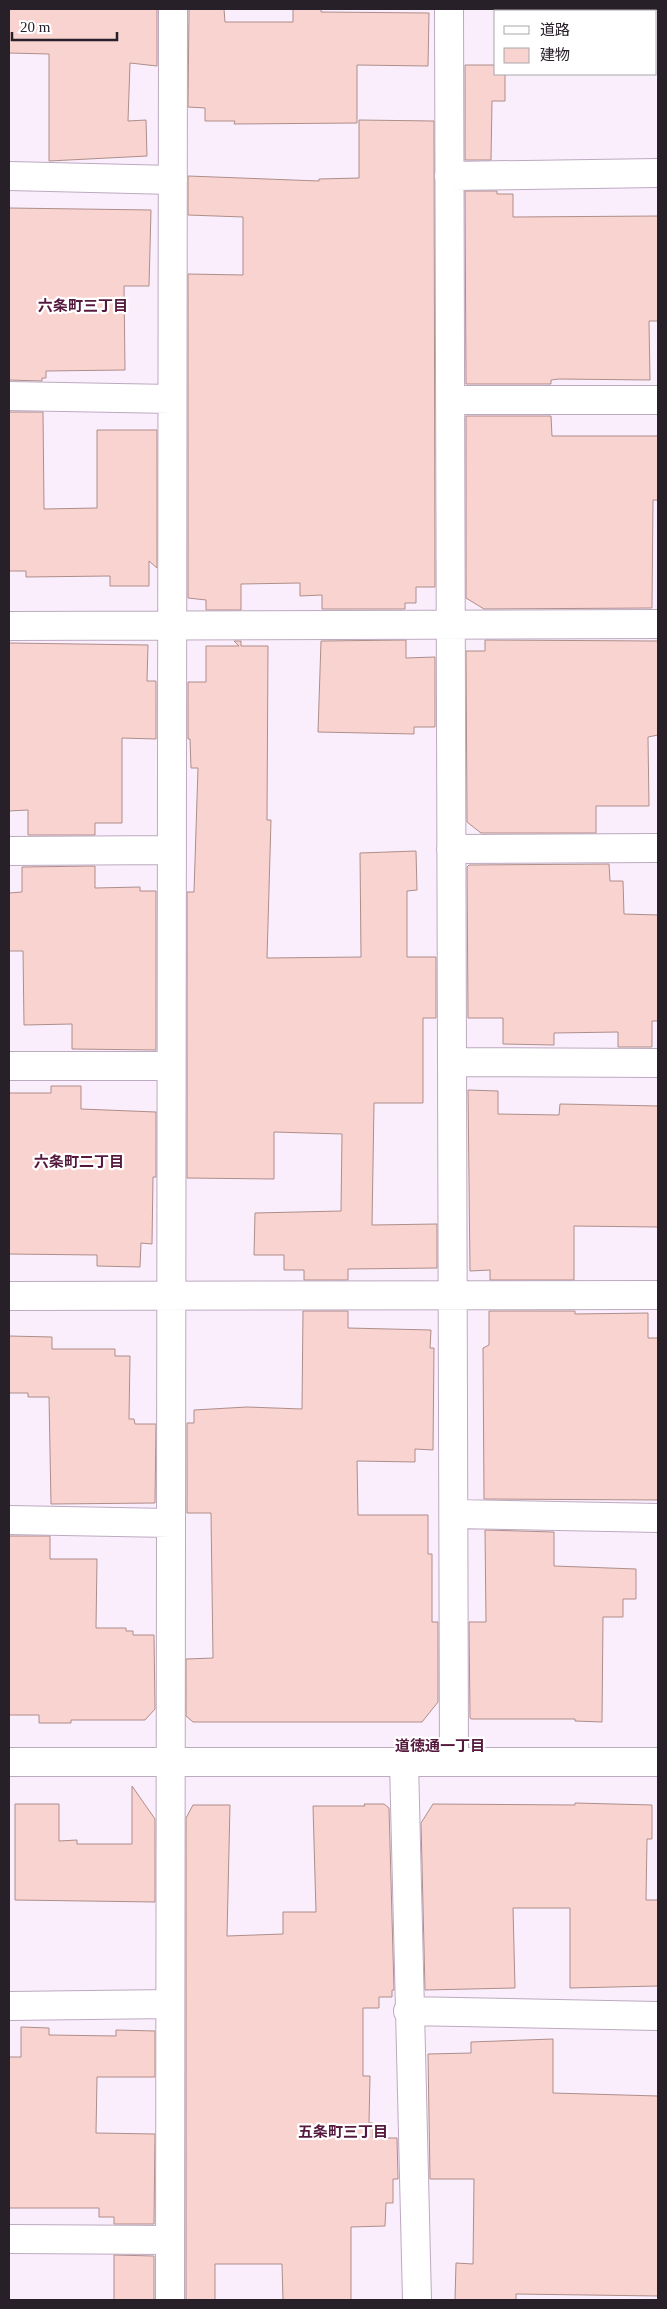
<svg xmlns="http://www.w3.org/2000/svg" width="667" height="2309" font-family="'Times New Roman','Noto Sans JP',serif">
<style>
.building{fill:#f9d3cf;stroke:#ae8e8b}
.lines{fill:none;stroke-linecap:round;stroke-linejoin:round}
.minor-casing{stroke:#bda9c0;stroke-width:30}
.minor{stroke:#fff;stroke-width:28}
.labels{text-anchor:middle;stroke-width:4.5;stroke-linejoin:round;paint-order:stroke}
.neighbourhood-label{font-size:15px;font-weight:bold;fill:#55193d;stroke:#fff}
</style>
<rect width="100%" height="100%" fill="#faeefc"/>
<path class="building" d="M9,9H157V66L130,63L128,121L146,120L147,156L49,161V54L9,53Z
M189,9H224L225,22H293V9H321V12L429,13L428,66L357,65V123L234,124L235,121H205V108L188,107Z
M465,65H496V74H505V101H492L491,160H465Z
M359,120L434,121L435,587H416V603H405V609H322V595L300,596V583L241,584V610H206V600L188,598V274L243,275V217L188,215V176L319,181V179L359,178Z
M465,191H497V194H513V217L658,216V321H649L650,380L559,379L551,380V384H466Z
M9,208L151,210L149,286H124L125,370L46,371V378H42V381L9,380Z
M9,412H43L44,509L97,508V430H157V568L149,561V586H110V576L26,577V571H9Z
M466,416H551L552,436H658V500H653L652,608L484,609L466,598Z
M406,640V658L435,657V727H414V734L318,732L321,641Z
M485,640L658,641V735L648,737L649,806H596V833H481L467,822L466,651H485Z
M234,641H241V646H268L267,820H271L267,958L361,957L360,853L416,851L417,890L407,891V957H436V1018H423V1103H374L372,1225L437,1224V1268L348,1269V1280H304V1270H284V1255H254L255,1213L341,1211L342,1134L274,1132V1179L187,1178V892H194L198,768H191L190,739H188V682H206V646H239Z
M9,643L148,645L147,681H156V739L122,738V823H95V835H28V810L9,811Z
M609,864L610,881H623L624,914L658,915V1021H652V1047H618V1032L554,1033V1045L503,1044V1018H468L467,867L469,865Z
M95,866V888L140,887V891H156V1050L72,1049V1024L24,1025L23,951H9V893L22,892V867Z
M51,1086H81V1109L156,1112V1177H153L152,1244L141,1243L140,1267L97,1266V1255L9,1254V1093H51Z
M468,1090L498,1091V1114L559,1115L560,1104L658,1106V1227L574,1226V1280H490V1270L470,1271Z
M303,1311H348V1328L431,1330L430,1348H434L433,1450L415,1449V1462L357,1461L358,1515H428V1554H432V1622H438V1702L422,1722H193L186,1716V1659L213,1658L211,1513H187V1423H194V1410L247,1407L302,1409Z
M489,1311H575V1314L648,1313V1338H658V1500L484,1499L483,1348L489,1345Z
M9,1336L52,1337V1349H115V1356H130L129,1419H134L135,1424H156L155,1503L51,1504L49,1397H28V1393H9Z
M485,1530L554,1532V1566L636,1569V1599H623V1617H603L602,1722L575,1721V1719H471L470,1718L469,1622H486Z
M9,1536H50V1559H97L96,1628H126V1631H133V1635H154L155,1709L145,1720H71V1723H39V1715H9Z
M132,1786L155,1819V1902L15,1900V1804H59V1841L77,1840V1844H132Z
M575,1803L652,1805V1839H647L646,1900H658V1986L570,1988V1908H513L515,1988L425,1990L421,1823L433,1804L575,1805Z
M364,1804H384L389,1808L394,1990H392V1997H379V2008H363V2076H370L369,2123H373V2138H397L398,2179H393V2203H386L385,2226L351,2227V2300H283L282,2264H215V2300H186V1818L193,1805H230L227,1936L283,1934V1912H316L313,1806H365Z
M21,2027L49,2028V2035L116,2036V2030L155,2031V2077H97L96,2133L155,2134L154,2224H114V2217H99V2208H9V2057H21Z
M553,2039V2093L658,2096V2296L516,2294V2300H455L456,2263L473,2264L474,2179H430L428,2054L471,2053V2042Z
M114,2255L154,2256V2300H114Z"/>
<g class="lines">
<defs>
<path id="minor" d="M449,9L454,1762
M9,176L173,180
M449,176L658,173
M9,396L172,399
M450,400H658
M9,626L658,624
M451,849L658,848
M9,851L171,850
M452,1062L658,1063
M9,1066H171
M9,1296L658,1295
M454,1514L658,1518
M9,1520L170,1523
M9,1762H658
M404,1762L417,2300
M9,2006L170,2004
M408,2011L658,2016
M9,2239L170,2240
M170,2300L173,9"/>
</defs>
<use href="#minor" class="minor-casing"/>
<use href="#minor" class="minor"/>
</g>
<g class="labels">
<g class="neighbourhood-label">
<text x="83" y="311">六条町三丁目</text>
<text x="79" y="1167">六条町二丁目</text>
<text x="440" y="1751">道徳通一丁目</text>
<text x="343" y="2137">五条町三丁目</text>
</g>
</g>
<rect width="667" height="2309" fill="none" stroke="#282029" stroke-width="20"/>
<rect x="494" y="10" width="162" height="65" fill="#ffffff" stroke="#a9a6a9"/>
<rect x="504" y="26" width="25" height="8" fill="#ffffff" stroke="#a9a6a9"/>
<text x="540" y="35" font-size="15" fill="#282029">道路</text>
<rect x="504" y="48" width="25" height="15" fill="#f9d3cf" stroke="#a9a6a9"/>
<text x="540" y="60" font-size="15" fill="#282029">建物</text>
<path d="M12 32v8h105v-8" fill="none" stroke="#282029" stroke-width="2.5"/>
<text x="20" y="32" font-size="15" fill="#282029" stroke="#ffffff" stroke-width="4" paint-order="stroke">20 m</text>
</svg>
